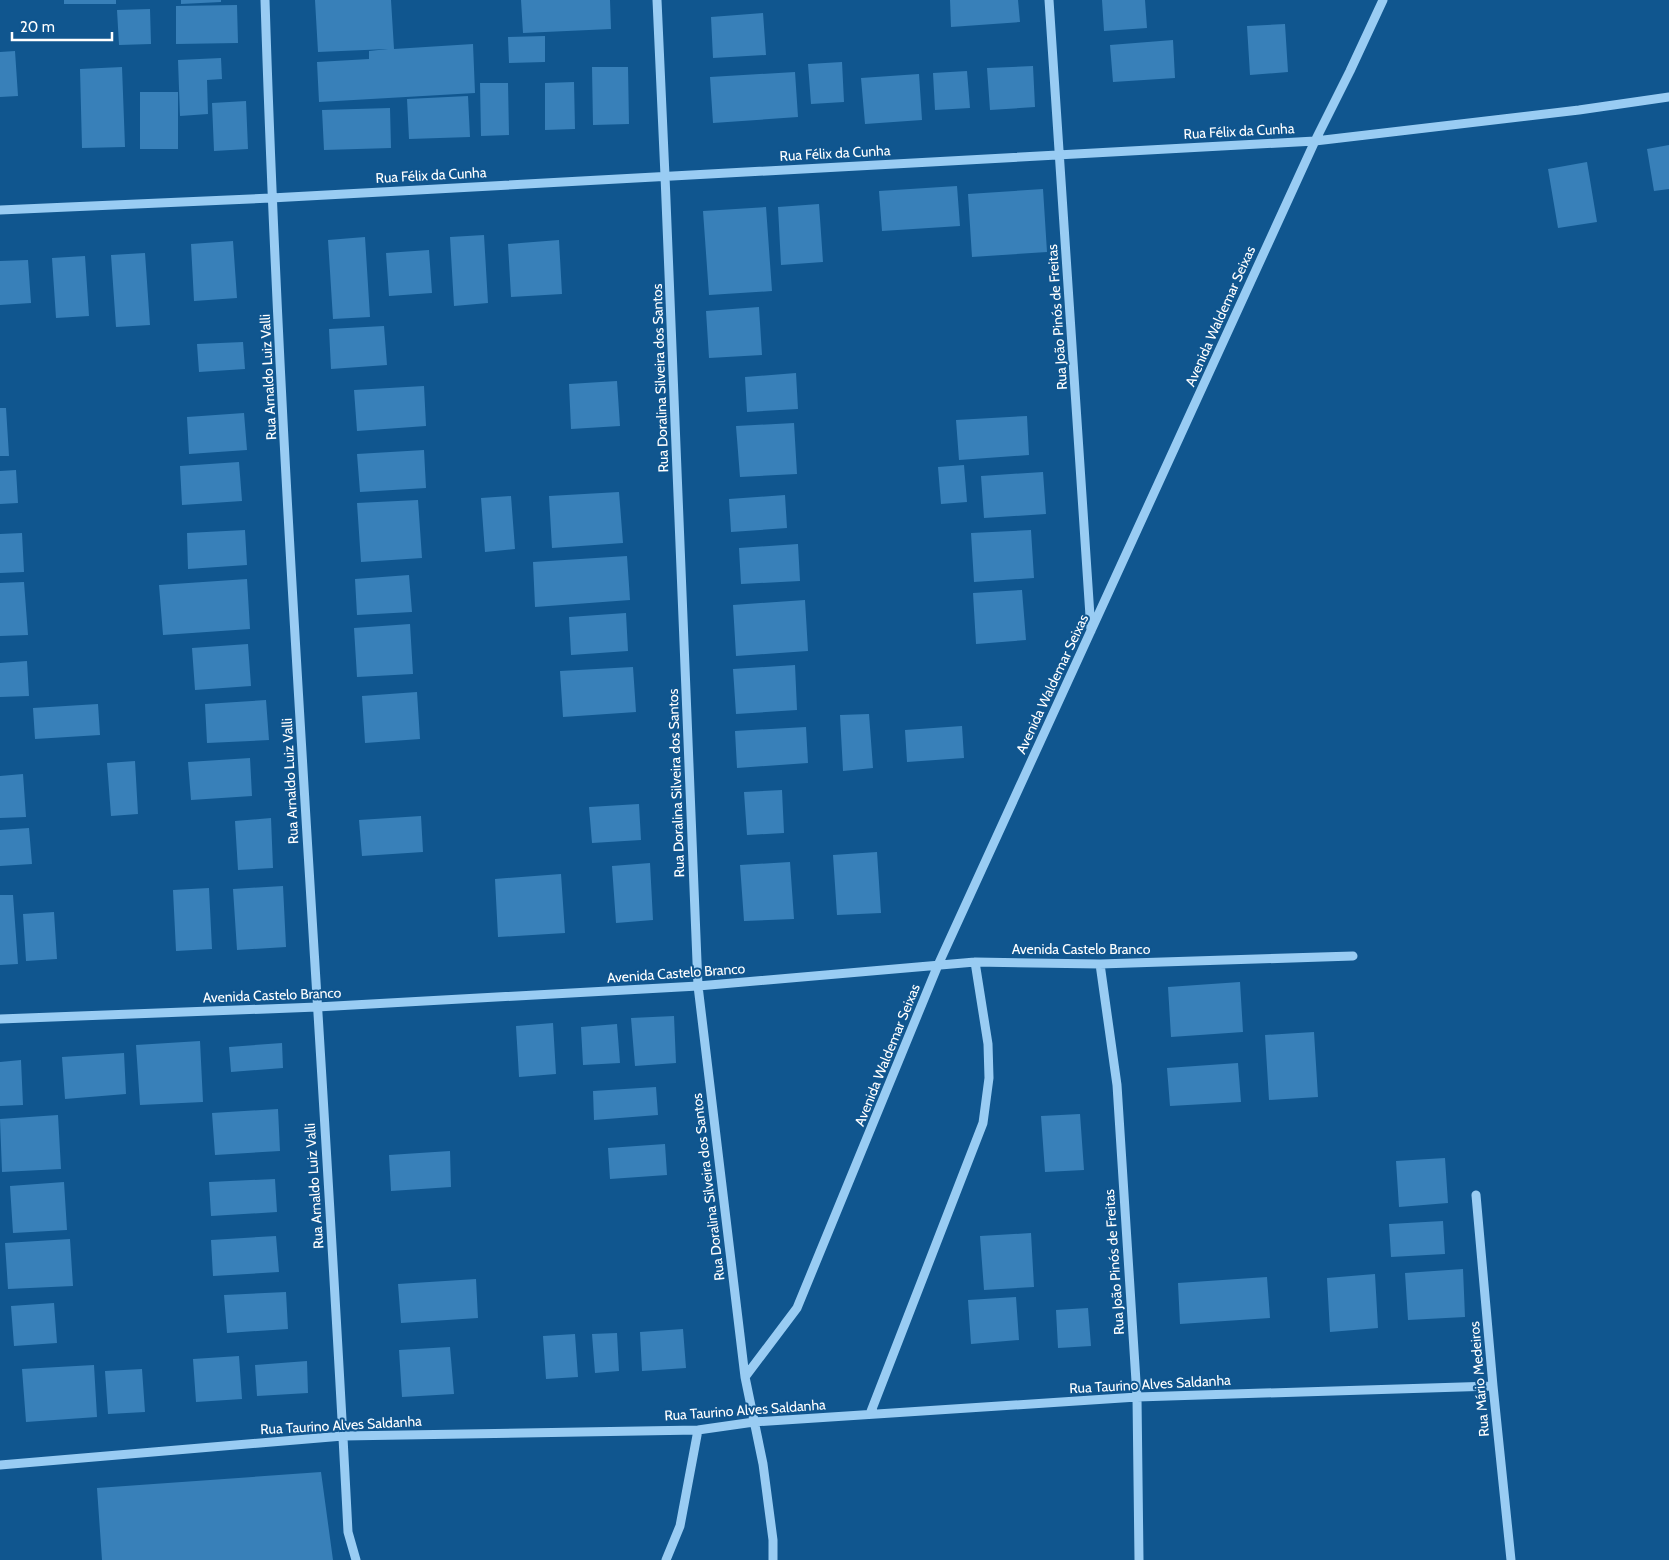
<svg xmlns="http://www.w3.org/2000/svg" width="1669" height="1560" font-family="Cabin,sans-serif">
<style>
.building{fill:#3880b9}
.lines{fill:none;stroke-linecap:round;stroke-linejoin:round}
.minor{stroke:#99ccf3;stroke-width:9}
.labels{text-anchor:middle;stroke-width:4;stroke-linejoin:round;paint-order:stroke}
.street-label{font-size:14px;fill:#fff;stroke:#10568f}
</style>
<rect width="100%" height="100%" fill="#10568f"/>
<path class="building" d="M64,0H116V4H64Z
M181,0H221V2L181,4Z
M315,0H391L394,49L473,44L475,93L319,102L317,62L369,59V51L388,49L318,52Z
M521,0H610L611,29L523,33Z
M950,0H1018L1020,22L951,27Z
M1102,0H1145L1147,28L1104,31Z
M237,5L238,43L176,44V6Z
M150,9L151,44L119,45L117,10Z
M763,13L766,55L713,58L711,17Z
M1285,24L1288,72L1250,75L1247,26Z
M545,36V62L509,63L508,37Z
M1173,40L1175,78L1113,82L1110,45Z
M15,51L18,96L0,97V52Z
M221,58L222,79L207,80L208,114L180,116L178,60Z
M842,62L844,102L811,104L808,64Z
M1033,66L1035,107L990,110L987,68Z
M122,67L125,147L82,148L80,69Z
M592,67H628L629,124L593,125Z
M967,71L970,108L935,110L933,73Z
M795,72L798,117L713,123L710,77Z
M919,74L922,120L865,124L861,78Z
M574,82L575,129L545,130V83Z
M480,83H508L509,135L481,136Z
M140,92H178V149H140Z
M468,96L470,137L409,139L407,99Z
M246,101L248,149L214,151L212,103Z
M390,108L391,148L324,150L322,110Z
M1669,145V189L1654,191L1647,149Z
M1587,162L1597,222L1558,228L1548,169Z
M957,186L960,226L882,231L879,191Z
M1043,189L1047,252L972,257L968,194Z
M819,204L823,262L781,265L778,207Z
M766,207L772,291L709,295L703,211Z
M484,235L488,303L454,306L450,237Z
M365,237L370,317L333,319L328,240Z
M559,240L562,294L511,297L508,244Z
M233,241L237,298L194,301L191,244Z
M429,250L432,293L389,296L386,253Z
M145,253L150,325L116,327L111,255Z
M85,256L89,316L56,318L52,258Z
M28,260L31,303L0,305V261Z
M759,307L762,355L709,358L706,311Z
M384,326L387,365L331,369L329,329Z
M243,342L245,369L199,372L197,344Z
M796,373L798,409L747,412L745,377Z
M617,381L620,426L571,429L569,384Z
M424,386L426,426L357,431L354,390Z
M0,408H6L9,456H0Z
M244,413L247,450L189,454L187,417Z
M1027,416L1029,455L959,460L956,420Z
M794,423L797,474L740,477L736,426Z
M424,450L426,488L360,492L357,454Z
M239,462L242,501L182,505L180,466Z
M964,465L967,502L941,504L938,467Z
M16,470L18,503L0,504V471Z
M1043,472L1046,514L984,518L981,476Z
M619,492L623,543L552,548L549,496Z
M785,495L787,528L731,532L729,499Z
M511,496L515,549L485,552L481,498Z
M418,500L422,558L361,562L357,503Z
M245,530L247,565L188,569L187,533Z
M1031,530L1034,578L974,582L971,533Z
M22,533L24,572L0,573V534Z
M798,544L800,581L741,584L739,548Z
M627,556L630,600L535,607L533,562Z
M409,575L412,612L357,615L355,579Z
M247,579L250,629L163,635L159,585Z
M24,582L28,635L0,636V583Z
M1022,590L1026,640L976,644L973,593Z
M805,600L808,651L736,656L733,605Z
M626,613L628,651L571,655L569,617Z
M410,624L413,674L357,677L354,628Z
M248,644L251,686L195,690L192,648Z
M27,661L29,696L0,697V663Z
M795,665L797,710L736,714L733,669Z
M633,667L636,712L563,717L560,671Z
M417,692L420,739L365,743L362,696Z
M266,700L269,740L207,743L205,704Z
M98,704L100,735L35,739L33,708Z
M869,714L873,768L843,771L840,715Z
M962,726L964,758L907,762L905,730Z
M806,727L808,763L737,768L735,731Z
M250,758L252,796L191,800L188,762Z
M135,761L138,814L111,816L107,763Z
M23,774L26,817L0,818V776Z
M782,790L784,833L747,835L744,792Z
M639,804L641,840L592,843L589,807Z
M421,816L423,852L362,856L359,820Z
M271,818L273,868L238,870L235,821Z
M29,828L32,864L0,866V830Z
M877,852L881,913L837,915L833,855Z
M790,862L794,919L744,921L740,865Z
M650,863L653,920L616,923L612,866Z
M561,874L565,933L498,937L495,879Z
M283,886L286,947L237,950L233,889Z
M209,888L212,949L176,951L173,890Z
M0,895H13L18,964L0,965Z
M54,912L57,959L26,961L23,914Z
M1240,982L1243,1032L1171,1037L1168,987Z
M674,1016L676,1063L635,1066L631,1018Z
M553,1023L556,1074L519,1077L516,1026Z
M617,1024L620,1063L583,1065L581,1027Z
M1314,1032L1318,1097L1269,1100L1265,1035Z
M200,1041L203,1102L140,1105L136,1045Z
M282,1043L283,1068L231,1072L229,1047Z
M124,1053L126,1094L65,1099L62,1057Z
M21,1060L23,1105L0,1106V1062Z
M1238,1063L1241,1102L1170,1106L1167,1068Z
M656,1087L658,1115L594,1120L593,1091Z
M278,1109L280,1151L215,1155L212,1113Z
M1080,1114L1084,1170L1045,1172L1041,1116Z
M58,1115L61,1169L2,1172L0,1119Z
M665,1144L667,1175L610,1179L608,1148Z
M450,1151L451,1187L391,1191L389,1155Z
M1445,1158L1448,1203L1399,1207L1396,1161Z
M275,1179L277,1212L211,1216L209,1182Z
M64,1182L67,1230L13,1233L10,1186Z
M1443,1221L1445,1254L1391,1257L1389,1224Z
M1031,1233L1034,1287L984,1290L980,1236Z
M276,1236L279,1272L213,1276L211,1240Z
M70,1239L73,1286L8,1289L5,1243Z
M1463,1269L1465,1317L1408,1320L1405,1273Z
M1375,1274L1378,1328L1330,1332L1327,1278Z
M1267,1277L1270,1318L1180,1324L1178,1283Z
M476,1279L478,1318L401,1323L398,1284Z
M286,1292L288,1329L227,1333L224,1295Z
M1016,1297L1019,1340L971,1344L968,1300Z
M54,1303L57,1343L14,1346L11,1306Z
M1088,1308L1091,1346L1058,1348L1056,1310Z
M683,1329L686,1368L642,1371L640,1332Z
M617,1333L619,1371L595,1373L592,1334Z
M575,1334L578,1377L546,1379L543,1336Z
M450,1347L454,1394L402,1397L399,1350Z
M239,1356L242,1399L196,1402L193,1359Z
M307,1361L308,1393L257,1396L255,1365Z
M94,1365L97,1417L26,1422L22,1369Z
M142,1369L145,1412L108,1414L105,1371Z
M321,1472L333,1560H102L97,1488Z"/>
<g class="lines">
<path class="minor" d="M265,0C281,511 322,1021 348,1532L356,1560
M657,0L665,176L698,986L745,1377L763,1464L773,1540V1560
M1049,0L1091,631
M0,210L271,198L1315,141L1579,110L1669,97
M1100,964L1117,1085L1137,1397L1139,1560
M0,1019L317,1007L698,986L975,962L1100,964L1353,956
M1476,1195L1493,1386L1511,1560
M745,1377L797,1308L938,965L1315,141L1350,71L1383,0
M870,1414L983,1123L989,1078L988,1044L975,962
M0,1465L343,1436L698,1430L754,1422L1137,1397L1493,1386
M666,1560L680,1526L698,1430"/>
</g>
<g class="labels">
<g class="street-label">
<text transform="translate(1239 131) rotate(-3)" y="5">Rua Félix da Cunha</text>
<text transform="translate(835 153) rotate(-3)" y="5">Rua Félix da Cunha</text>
<text transform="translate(431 175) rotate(-3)" y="5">Rua Félix da Cunha</text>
<text transform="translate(1220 316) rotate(-66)" y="5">Avenida Waldemar Seixas</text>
<text transform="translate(1057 317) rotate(-94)" y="5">Rua João Pinós de Freitas</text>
<text transform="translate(268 377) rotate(-93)" y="5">Rua Arnaldo Luiz Valli</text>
<text transform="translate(660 378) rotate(-92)" y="5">Rua Doralina Silveira dos Santos</text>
<text transform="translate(1052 684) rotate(-65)" y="5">Avenida Waldemar Seixas</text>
<text transform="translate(290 781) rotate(-93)" y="5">Rua Arnaldo Luiz Valli</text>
<text transform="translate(676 783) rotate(-92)" y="5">Rua Doralina Silveira dos Santos</text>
<text x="1081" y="954">Avenida Castelo Branco</text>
<text transform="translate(676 973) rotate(-4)" y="5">Avenida Castelo Branco</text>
<text transform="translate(272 995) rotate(-2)" y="5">Avenida Castelo Branco</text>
<text transform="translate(887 1055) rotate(-68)" y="5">Avenida Waldemar Seixas</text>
<text transform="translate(314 1186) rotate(-94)" y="5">Rua Arnaldo Luiz Valli</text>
<text transform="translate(708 1187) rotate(-97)" y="5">Rua Doralina Silveira dos Santos</text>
<text transform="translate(1114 1262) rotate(-94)" y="5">Rua João Pinós de Freitas</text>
<text transform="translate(1479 1379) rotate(-95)" y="5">Rua Mário Medeiros</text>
<text transform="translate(1150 1384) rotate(-3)" y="5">Rua Taurino Alves Saldanha</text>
<text transform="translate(745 1410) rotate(-4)" y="5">Rua Taurino Alves Saldanha</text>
<text transform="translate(341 1425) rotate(-3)" y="5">Rua Taurino Alves Saldanha</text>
</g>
</g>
<path d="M12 32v8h100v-8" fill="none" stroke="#ffffff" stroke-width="2.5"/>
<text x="20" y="32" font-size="15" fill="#ffffff" stroke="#10568f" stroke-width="4" paint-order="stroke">20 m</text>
</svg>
